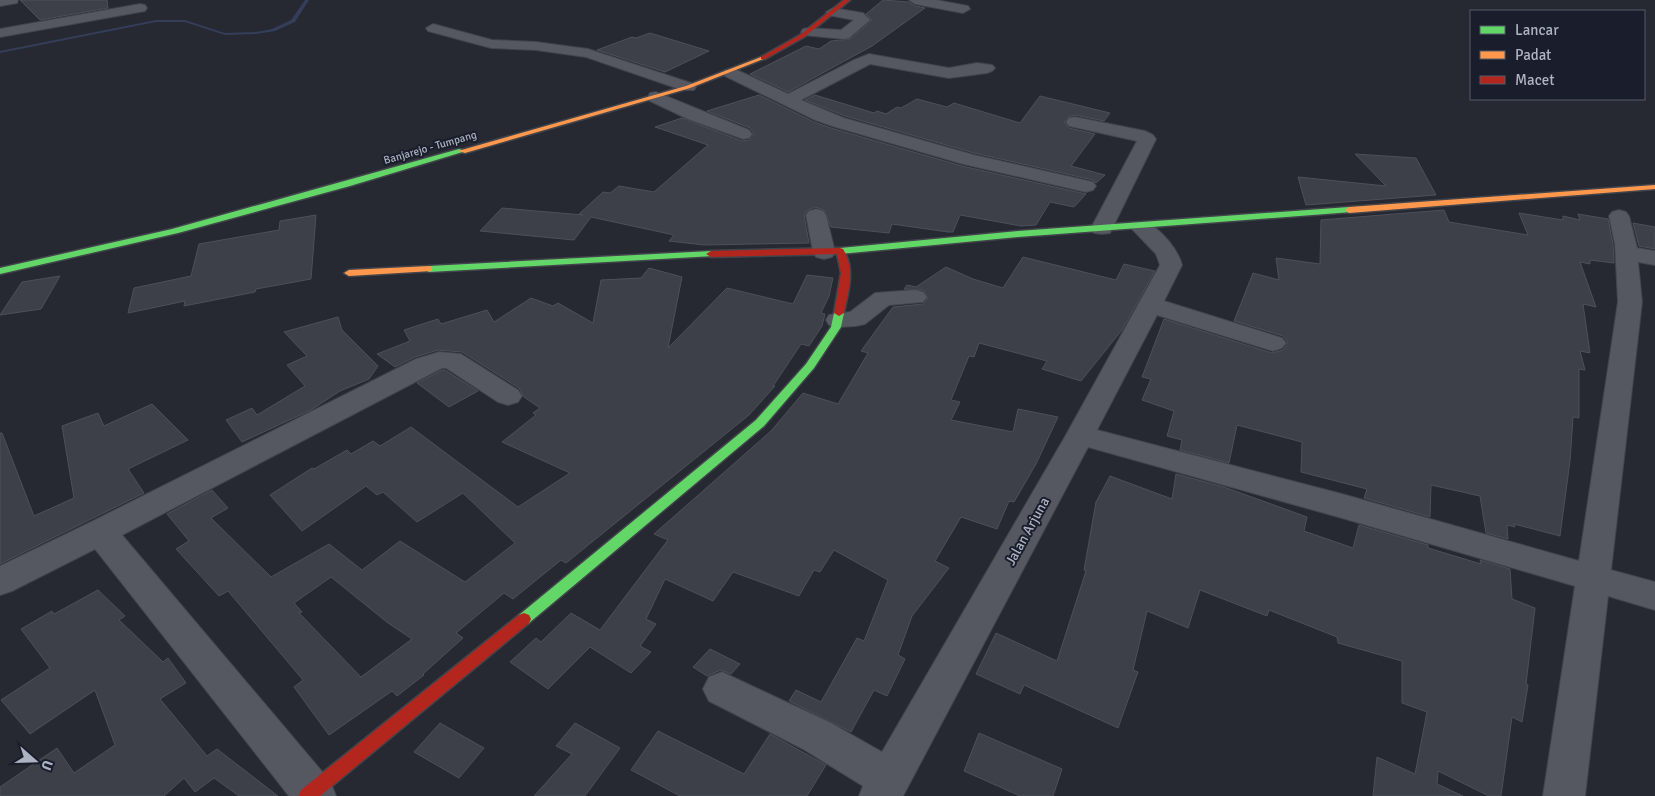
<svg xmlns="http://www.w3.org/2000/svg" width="1655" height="796" font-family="Signika,sans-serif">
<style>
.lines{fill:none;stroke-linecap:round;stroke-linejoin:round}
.stream{fill:#343e5a;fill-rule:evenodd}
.building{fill:#3d4048;stroke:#4d505a;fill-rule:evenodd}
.street-casing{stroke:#42444b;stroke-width:2}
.fast-casing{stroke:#42444b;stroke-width:3}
.slow-casing{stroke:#42444b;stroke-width:3}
.jam-casing{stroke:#42444b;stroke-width:3}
.street{fill:#555860;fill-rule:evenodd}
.fast{fill:#63d668;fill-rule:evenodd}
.slow{fill:#ff974d;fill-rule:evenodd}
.jam{fill:#b3261e;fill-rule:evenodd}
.labels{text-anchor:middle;stroke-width:4;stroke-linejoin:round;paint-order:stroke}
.far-street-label{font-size:11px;fill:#aeb3c4;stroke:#1a1e2c}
.street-label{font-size:14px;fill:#aeb3c4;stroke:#1a1e2c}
</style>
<rect width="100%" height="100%" fill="#262932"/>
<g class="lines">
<path class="stream" d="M305,0H309L295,22L275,31L256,34L225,35L185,22H156L0,53V51L156,20H185L225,33L256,32L272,29L291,20Z"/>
</g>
<path class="building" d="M20,0H107L108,8L40,20Z
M883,0L909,2L915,6L925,8L872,46L788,92L750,74L806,46L819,49L831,41L850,39L871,21V19L866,14Z
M650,33L709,51L665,72L597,50L632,37L636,38Z
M759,95L814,122L831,128L962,166L1086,194L1074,207L1050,202L1036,225L1021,226L960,215L953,232H948L892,224L889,233L831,227L824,210L815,207L808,210L804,215L809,243L704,245L669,241L674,235L591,217L574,240L480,231L502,208L583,215L579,214L603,192L610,193L619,186L654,192L708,145L655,127L682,118L742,141L749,140L754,134L750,128L707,111Z
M815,95L874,113L877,111L886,114L897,107L901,108L917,99L947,107L954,103L1020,123L1040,96L1110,113L1104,121L1075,115L1068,117L1064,122L1069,128L1095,134L1071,166L1105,175L1096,183L1093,180L974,153L845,116L805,100Z
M1355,154L1416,158L1436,195L1306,205L1298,177L1386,186Z
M1444,210L1449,222L1528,235L1519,213L1563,220V216L1580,220L1578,214L1608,219L1613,244L1614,263L1590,260V264L1580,262L1596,307L1583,304L1590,353L1580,351L1585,370L1579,369V418L1573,417L1570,461L1560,536L1514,524L1515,527L1507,525L1508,539L1486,533L1480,496L1431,485L1430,517L1364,498L1367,489L1301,472L1302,442L1237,425L1229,463L1180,450L1182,440L1167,436L1174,411L1142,400L1151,379L1142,377L1164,319L1272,353L1283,350L1288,343L1283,336L1234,321L1253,273L1279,280L1276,258L1320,264L1321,220Z
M316,215L311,279L256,289L255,292L184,306L185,301L128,313L134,288L191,276L199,244L279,230L280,221Z
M1633,223L1655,227V249L1639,246Z
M1023,257L1116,280L1124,264L1155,271L1122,330L1081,381L1042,369L1047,361L979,343L974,357L969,356L951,400L960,402L951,420L1013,432L1018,409L1058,417L1036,464L1014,502L1009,501L997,529L961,517L935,561L949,568L912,616L898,655L905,659L887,696L874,690L851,732L789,701L796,690L821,702L857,638L864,641L888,580L834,550L820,572L814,570L799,596L733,572L713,601L665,579L646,619L656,624L640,646L651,652L631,673L590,647L548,689L510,662L536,638L541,642L571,613L600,630L668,540L654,534L771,431L803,393L838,404L868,353L861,351L893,307L923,304L928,298L923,290L904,289L907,285L916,287L946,267L973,279L1003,288Z
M649,268L682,277L668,348L727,288L793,304L807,275L833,278L829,296L821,313L825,314L822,326L809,346L801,344L773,386H775L749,415L566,563L561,560L513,599L504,593L456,633L463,638L423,674L424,675L397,696L392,691L329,735L294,687L303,680L228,591L219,596L176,549L189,541L167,514L212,490L228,508L211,518L271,577L329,544L362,570L400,541L465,582L515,543L463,493L417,522L383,492L377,495L366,486L302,531L270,495L312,468L314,469L347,450L351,454L373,441L380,446L411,427L518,507L570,473L502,442L536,415L533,413L540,408L524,397L519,388L462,352L438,350L415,357L395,367L377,354L410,341L404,330L438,319L441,324L487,310L494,322L531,298L553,306L558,303L593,323L601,280L641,278ZM331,577L388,623L412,639L361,677L299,613L302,612L294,603Z
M60,276L41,309L0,315L22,282Z
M338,317L342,330L378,366L369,379L340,391L311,410L242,442L226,420L252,408L257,415L305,386L287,365L307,356L284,332Z
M442,370H445L478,391L449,407L417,383Z
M152,404L188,440L128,469L144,493L0,564V433H2L34,516L74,498L62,426L98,413L104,426Z
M1176,474L1224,487L1307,517L1304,531L1353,548L1359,525L1428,545V548L1481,564L1480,560L1510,569L1512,599L1535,608L1526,684L1528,685L1522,722L1512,717L1501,796H1489L1438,771L1437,784L1463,796H1373L1377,757L1415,774L1427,712L1402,703V661L1338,643L1337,637L1269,610L1267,616L1200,590L1188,628L1147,611L1133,670L1138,672L1118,728L1024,685L1020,694L976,674L996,633L1057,661L1086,571L1084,570L1096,502L1110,476L1172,499Z
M98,590L125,616L119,620L163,662L168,658L186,683L160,699L207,756L217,749L278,796H239L214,778L195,792L184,778L164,796H0V787L57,748L74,773L115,745L95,690L30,734L1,700L50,668L21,629L52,611L54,614Z
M710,649L740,664L731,674L721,670L707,676L693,667Z
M440,723L484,748L459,778L414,752Z
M575,723L620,748L585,796H534L572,754L556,746Z
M658,731L744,774L770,734L826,765L807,796H680L631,770Z
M979,733L1062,769L1053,796H1020L964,771Z"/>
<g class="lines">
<defs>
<path id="street" d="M0,0H18L17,3L0,6Z
M909,0H936L968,6L970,9L963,13L915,4Z
M140,4L145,5L147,8L145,11L0,37V29Z
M833,8L863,13L870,20L849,38L844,39L803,35L801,32L803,29L808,28L841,30L854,20L828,15L826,12Z
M433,24L492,40L536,42L588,49L694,84L696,87L694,90H682L586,57L536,50L491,48L428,31L426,28Z
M869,54L949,68L977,63L992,65L995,68L992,71L987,73L949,78L870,64L801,100L844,118L974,155L1093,182L1096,186L1093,190L1086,192L963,164L832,126L815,120L725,76L723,73L725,70H737L788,94L854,60Z
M656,92L749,130L752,134L749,138L743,139L688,119L650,101L648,97L650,93Z
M1075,117L1145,131L1153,135L1156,139L1110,233L1102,234L1094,233L1091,228L1137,141L1069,126L1066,122L1069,118Z
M816,209L823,211L826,215L835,252L832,257L824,259L816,257L813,252L806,215L809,211Z
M1619,210L1626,212L1629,216L1637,248L1655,251V265L1638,262L1642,302L1611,570L1655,582V610L1608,596L1585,796H1543L1575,586L1342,518L1088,447L903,796H859L863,786L803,749L709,701L703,689L709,677L722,672L831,723L882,752L1066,435L1160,265L1156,254L1131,228L1134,223C1140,222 1145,221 1150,224C1163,232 1178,250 1182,265L1164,301L1282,338L1286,343L1282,348L1273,351L1157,315L1097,430L1342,494L1579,561L1618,302L1615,244L1609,216L1612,212Z
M915,290L923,292L927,297L923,302L889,305L865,324L856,326L838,327L829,325L826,320L829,315L850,312L875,293Z
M439,352L461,354L518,390L522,396L518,402L508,405L498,402L446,368H442L122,535L330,781L336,796H289L95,549L12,591L0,595V566L89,523L416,359Z"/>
<path id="fast" d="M459,149L466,151L350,186L178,233L0,274V268L172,229Z
M1349,207L1353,210L1352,212L1018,237L840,254L835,251L840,248L1018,231Z
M711,251L714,252V256L429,272L424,269L429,266Z
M839,310L844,313L841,327L814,368L764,426L529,623L524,625L519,623L517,619L519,615L756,420L806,364L831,327L834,313Z"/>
<path id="slow" d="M761,57L766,58L690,88L465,153L458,151L686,86Z
M1655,185V189L1349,213L1345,210L1349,207Z
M429,266L432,267V271L349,276L344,273L349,270Z"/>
<path id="jam" d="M844,0H850L804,37L765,59H761V57L800,35Z
M840,248L843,249C856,270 848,291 844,313L839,316L834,313L841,273L837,254L711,257L706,254L711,251Z
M524,613L529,615L531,619L529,623L320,796H298L301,790L519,615Z"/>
</defs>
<use href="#street" class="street-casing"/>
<use href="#fast" class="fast-casing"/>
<use href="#slow" class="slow-casing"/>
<use href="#jam" class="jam-casing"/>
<use href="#street" class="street"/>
<use href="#fast" class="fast"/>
<use href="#slow" class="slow"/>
<use href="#jam" class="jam"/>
</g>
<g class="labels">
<g class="far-street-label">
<text transform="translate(430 147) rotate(-16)" y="4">Banjarejo - Tumpang</text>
</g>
<g class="street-label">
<text transform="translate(1027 531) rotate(-61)" y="5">Jalan Arjuna</text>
</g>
</g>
<rect x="1470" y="10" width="175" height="90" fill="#1a1e2c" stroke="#555a69"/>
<rect x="1480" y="26" width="25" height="8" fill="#63d668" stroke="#555a69"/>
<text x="1515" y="35" font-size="15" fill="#aeb3c4">Lancar</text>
<rect x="1480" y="51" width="25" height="8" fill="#ff974d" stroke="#555a69"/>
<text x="1515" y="60" font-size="15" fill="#aeb3c4">Padat</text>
<rect x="1480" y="76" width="25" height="8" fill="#b3261e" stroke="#555a69"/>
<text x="1515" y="85" font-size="15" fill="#aeb3c4">Macet</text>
<g transform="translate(35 761) rotate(110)" stroke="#1a1e2c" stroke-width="4" paint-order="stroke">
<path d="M0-4L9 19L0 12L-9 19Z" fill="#aeb3c4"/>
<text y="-8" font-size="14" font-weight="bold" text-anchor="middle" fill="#aeb3c4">U</text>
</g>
</svg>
